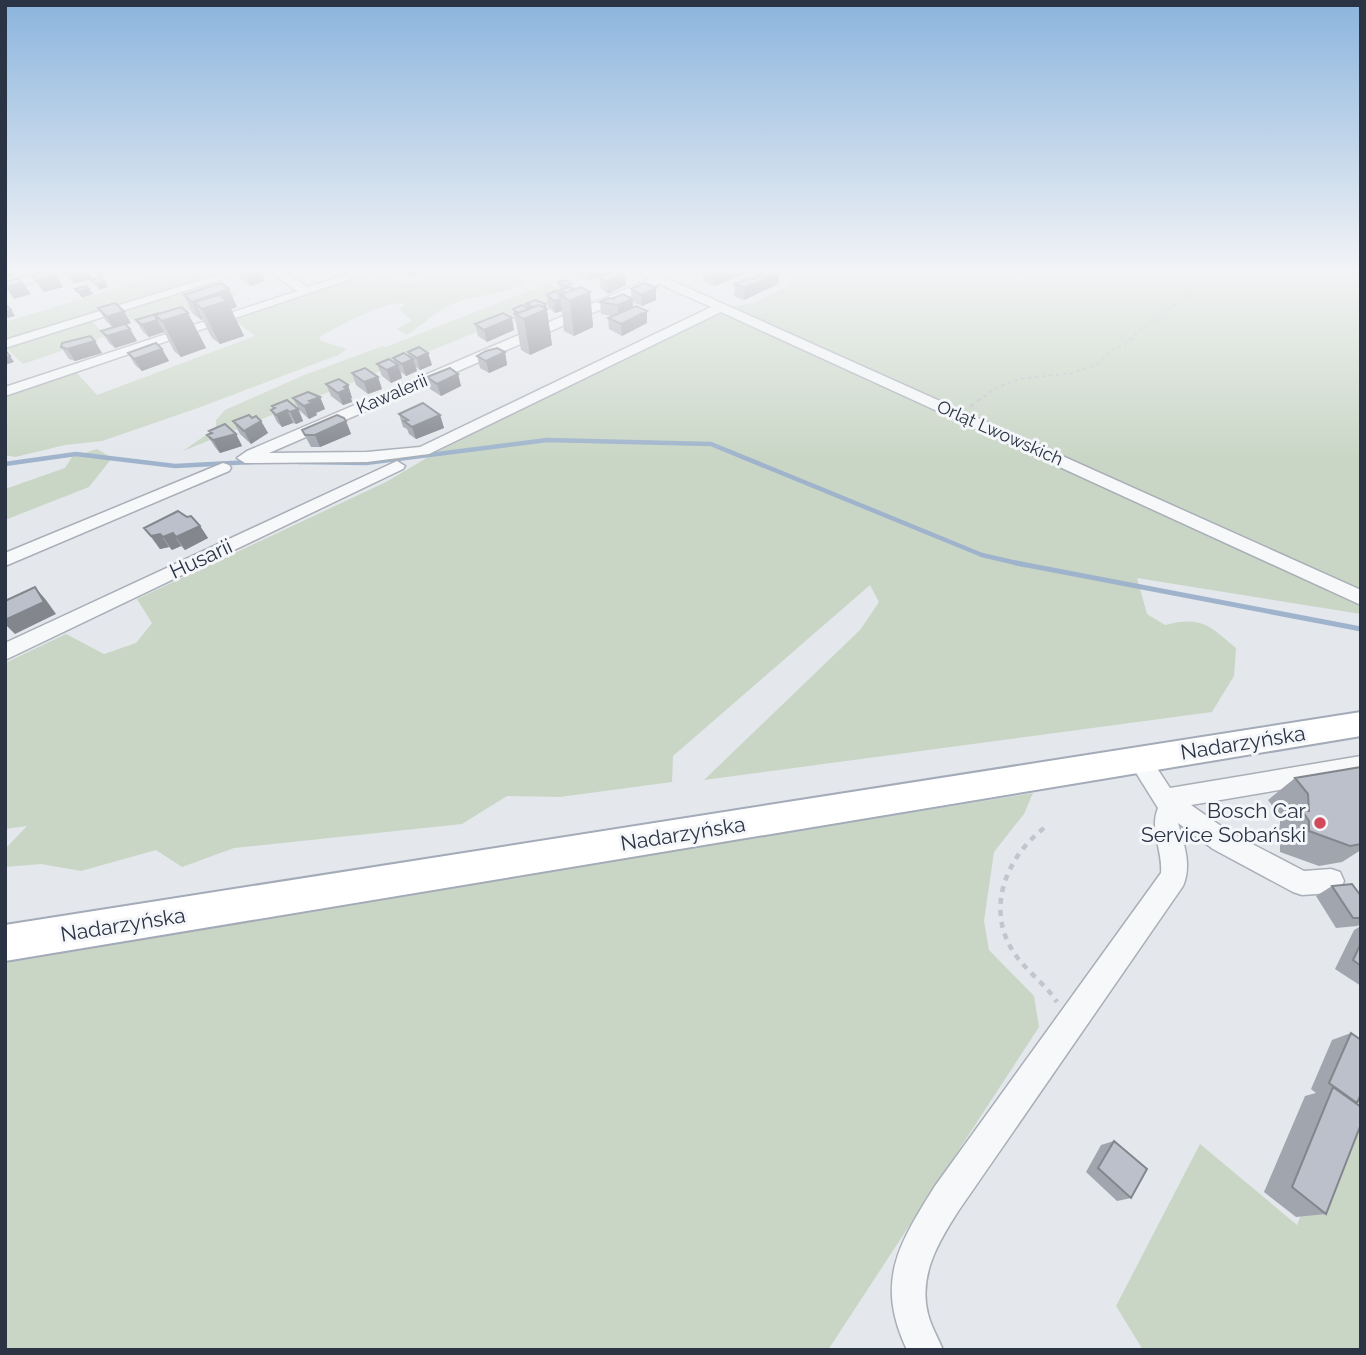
<svg xmlns="http://www.w3.org/2000/svg" width="1366" height="1355" font-family="Raleway,sans-serif">
<style>
.green{fill:#c9d6c5}
.lines{fill:none;stroke-linecap:round;stroke-linejoin:round}
.stream-far1{stroke:#9fb4cc;stroke-width:4.5}
.stream{stroke:#9fb4cc;stroke-width:5}
.minor-casing{stroke:#a9aeb7;stroke-width:3}
.major-casing{stroke:#a3abb8;stroke-width:4}
.path-far2{stroke:#c2c5cb;stroke-width:2;stroke-dasharray:3.5 3.5;stroke-linecap:butt}
.path-far1{stroke:#c2c5cb;stroke-width:2.5;stroke-dasharray:4.5 4.5;stroke-linecap:butt}
.path{stroke:#c2c5cb;stroke-width:4.5;stroke-dasharray:6 6;stroke-linecap:butt}
.minor{fill:#f7f8fa;fill-rule:evenodd}
.major{fill:#fff;fill-rule:evenodd}
.wall{fill:#a1a5ae}
.shaded-wall{fill:#83868d}
.building{fill:#bbc0ca;stroke:#83868d;stroke-width:2}
.poi-dot{fill:#d1495b;stroke:#f4f6f9;stroke-width:2.5}
.labels{text-anchor:middle;stroke-width:6;stroke-linejoin:round;paint-order:stroke}
.far-street-label{font-size:18px;fill:#2b3445;stroke:#f4f6f9}
.street-label{font-size:21px;fill:#2b3445;stroke:#f4f6f9}
.poi-label{font-size:21px;fill:#2b3445;stroke:#f4f6f9;text-anchor:end}
</style>
<rect width="100%" height="100%" fill="#e4e7ec"/>
<path class="green" d="M128,270H195L237,295L140,326L120,310L91,320L106,336L23,364L5,347V322L141,281Z
M378,270L407,284L437,273L433,270H555L525,279V283C501,296 477,294 452,304C434,312 423,325 407,335L396,329L412,321L399,309L406,304C386,299 338,327 319,337L321,341L347,349L338,355L198,408L102,441L65,445L15,457L5,455V396L76,372L97,395L255,336L235,320Z
M769,270H1361V614L1137,578L1147,614L1165,625C1202,616 1208,625 1236,648L1234,676L1212,712L704,780L860,630L879,602L870,585L673,756L672,782L560,797L507,796L462,824L234,848L182,867L156,850L81,871L41,864L5,867V849L27,826L5,829V663L66,634L104,654L136,643L152,623L137,599L386,482L435,453L722,309L753,303L794,283Z
M549,283L568,295L183,451L216,428V420L225,410L304,375L383,346L386,347Z
M97,449L112,458L89,487L5,520V489L65,468L72,457Z
M1033,793L1024,814L994,852L984,921L989,950L1034,996L1039,1027L828,1350H5V956Z
M1361,1060V1350H1143L1116,1306L1200,1144L1297,1225Z"/>
<g class="lines">
<path class="stream-far1" d="M299,462L366,463L547,440L711,444L982,555L1025,565
M5,464L76,454L175,466L251,462"/>
<path class="stream" d="M1016,563L1361,629"/>
<defs>
<path id="minor" d="M53,270H71L5,291V283Z
M234,270H251L5,348V340Z
M268,270H281L308,287L360,270H377L5,396V387L297,291Z
M633,270H648L1361,590V605L721,312L429,454L367,462L245,463L237,458L247,451L650,279ZM659,284L711,307L420,447L367,452L269,453Z
M397,461L405,466L403,469L5,660V643Z
M223,463L229,465L231,468L229,471L5,566V553Z
M1139,750L1147,753L1170,788L1361,756V776L1191,805L1231,833L1304,871L1331,869L1340,872L1344,881L1340,890L1331,893L1302,895L1293,892L1213,849L1178,823C1184,844 1192,865 1183,886L959,1210C939,1241 918,1275 928,1314C931,1326 938,1338 943,1350H907C875,1282 898,1245 935,1186L1161,873C1163,851 1149,829 1158,808L1128,760L1131,753Z"/>
<path id="major" d="M1361,712V736L5,961V925Z"/>
</defs>
<use href="#minor" class="minor-casing"/>
<use href="#major" class="major-casing"/>
<path class="path-far2" d="M978,401L996,388L1019,379L1072,373L1098,364L1111,350L1126,344L1142,328L1223,270"/>
<path class="path-far1" d="M970,407L980,399"/>
<path class="path" d="M1044,828C1004,859 984,913 1017,957C1029,973 1046,985 1057,1002"/>
<use href="#minor" class="minor"/>
<use href="#major" class="major"/>
</g>
<path class="wall" d="M33,270H54L51,271L63,287L44,292L39,287L31,276L43,272Z
M63,270H86L92,279L74,283L68,278Z
M237,270H260L265,281L251,286L240,278Z
M395,270H424V271L409,276L396,272Z
M579,270H602V274L625,273L626,285L608,294L600,287L599,277L590,280L582,279L580,275Z
M703,270H748V272L715,286L703,281Z
M779,273L778,284L744,300L734,296L735,284L753,279L756,278V275Z
M558,282L573,288L590,292L593,327L574,336L564,331L562,311L555,313L548,307L547,295L559,293V290L561,289L559,288Z
M656,288V300L642,306L633,302V308L647,323L622,336L609,329L608,318L612,316L601,314L600,302L631,298V289Z
M229,289L237,307L231,309L244,336L220,344L212,338L202,319L201,320L192,313L184,295Z
M526,304H546L552,345L530,355L521,350L516,322L515,321L513,309L526,307Z
M98,308L131,323L125,325L130,329L137,341L115,348L109,343L101,331L113,328L105,320Z
M188,313L206,348L181,357L174,351L164,332L149,337L143,332L136,320Z
M475,324L514,330L487,342L478,336Z
M61,347L102,353L75,361L69,359Z
M162,349L169,361L142,371L135,365L128,353Z
M408,352L428,353L432,365L420,370L416,367L417,371L406,376L401,372L402,378L391,383L382,376L377,364L395,363L393,358L409,356Z
M505,352L507,365L489,373L480,368L477,356Z
M352,373L378,377L382,389L368,394L356,385Z
M458,374L461,386L441,396L430,389L427,377Z
M326,384L348,385L352,398H351L352,402L343,405L331,396Z
M320,397L325,409L316,413L317,415L309,419L299,410L303,421L296,424L293,423L282,427L277,422L271,410L273,409L272,406L298,408L293,398Z
M399,414L440,415L444,428L416,439L409,434L407,429L403,427Z
M252,418L261,421L268,433L251,444L240,434L233,421Z
M346,421L351,434L320,447H311L302,430Z
M209,431L236,434L242,446L220,453L215,447L207,435L210,434Z
M200,526L208,538L185,550L181,546L172,550L169,547L160,549L144,528Z
M1361,767V850L1342,862L1319,866L1280,852V843L1273,830L1280,825V816L1268,800L1295,778Z
M1332,886L1361,896V924L1357,926L1336,928L1316,896Z
M1361,926V986L1335,969L1354,930Z
M1351,1033L1357,1103L1326,1214L1296,1217L1264,1192L1305,1096L1316,1093L1311,1089L1332,1040Z
M1114,1141L1131,1198L1117,1201L1086,1172L1101,1145Z"/>
<path class="shaded-wall" d="M5,270H12L16,275L6,280Z
M77,270H86L92,279L74,283L67,272Z
M95,270H110L112,272L99,276Z
M260,270L265,281L251,286L246,274Z
M407,270H424V271L409,276Z
M589,270H602V275L590,280Z
M728,270H748V272L715,286V275Z
M625,273L626,285L608,294L607,282Z
M779,273L778,284L744,300L745,288Z
M56,275L63,287L44,292L37,281Z
M105,282L108,287L99,290L96,284Z
M23,283L31,294L14,299L6,287Z
M656,288V300L642,306L641,295Z
M89,289L93,294L82,298L78,292Z
M229,289L237,307L231,309L244,336L220,344L202,309L194,302L202,319L201,320L192,302Z
M590,292L593,327L574,336L570,301Z
M560,299L562,311L555,313L554,301Z
M632,299L633,310L618,317V305Z
M546,304L552,345L530,355L524,319Z
M11,310L15,316L8,318L5,314V312Z
M124,311L131,323L114,329L107,317Z
M647,311V323L622,336L621,324Z
M188,313L206,348L181,357L162,321Z
M512,318L514,330L487,342L484,330Z
M157,320L164,332L149,337L142,325Z
M130,329L137,341L115,348L107,336Z
M95,341L102,353L75,361L67,349Z
M162,349L169,361L142,371L134,359Z
M505,352L507,365L489,373L486,361Z
M428,353L432,365L420,370L417,358Z
M10,356L14,362L5,365V358Z
M413,359L417,371L406,376L402,364Z
M398,365L402,378L391,383L387,370Z
M458,374L461,386L441,396L437,384Z
M378,377L382,389L368,394L364,382Z
M348,385L352,398H351L352,402L343,405L338,393L344,387Z
M320,397L325,409L316,413L317,415L309,419L304,406L309,401Z
M298,409L303,421L296,424L290,412Z
M287,410L293,423L282,427L276,415Z
M440,415L444,428L416,439L412,427Z
M261,421L268,433L251,444L244,431Z
M346,421L351,434L320,447L315,435Z
M236,434L242,446L220,453L213,440Z
M200,526L208,538L185,550L176,537Z
M173,533L181,546L172,550L163,537Z
M160,534L169,547L160,549L151,536Z
M35,587L46,600L56,614L15,634L5,624V620Z"/>
<path class="building" d="M50,270L56,275L37,281L31,276Z
M240,270H260L246,274Z
M617,270L625,273L607,282L599,276Z
M703,270H728L715,275Z
M767,270H772L779,273L745,288L735,284L749,278L753,279L760,276L756,275Z
M100,277L105,282L96,284L91,280Z
M18,278L23,283L6,287L5,286V282Z
M565,280L572,284L565,286L558,282Z
M221,283L229,289L192,302L184,295Z
M645,283L656,288L641,295L631,289Z
M86,286L89,289L78,292L75,289Z
M568,287L576,289L565,293L559,290Z
M581,287L590,292L570,301L560,295Z
M555,291L562,295H560V299L554,301L547,295Z
M623,294L632,299L618,305L600,302L609,298L615,299L613,298Z
M219,295L227,301L202,309L194,302Z
M535,300L546,304L542,307L539,305L533,307L526,304Z
M115,303L124,311L107,317L98,308Z
M6,305L11,310L5,312V306Z
M522,305L529,309L518,313L513,309Z
M539,305L547,309L524,319L515,314Z
M636,306L647,311L621,324L608,318Z
M181,307L188,313L162,321L155,315Z
M159,313L155,315L157,320L142,325L136,320Z
M503,313L512,318L484,330L475,324Z
M125,324L130,329L107,336L101,331Z
M90,336L95,341L67,349L61,347L62,343Z
M156,343L162,349L134,359L128,353Z
M419,347L428,353L417,358L408,352Z
M497,348L505,352L486,361L477,356L486,351Z
M5,350L10,356L5,358Z
M404,353L413,359L402,364L393,358Z
M389,359L398,365L387,370L377,364Z
M365,368L378,377L364,382L352,373Z
M450,368L458,374L437,384L427,377Z
M339,379L348,385L344,387L347,389L338,393L326,384Z
M308,392L320,397L309,401L312,403L304,406L293,398Z
M287,400L298,409L290,412L287,410L276,415L271,410L275,408L272,406Z
M423,403L440,415L412,427L404,421L408,420L399,414Z
M249,415L252,418L256,416L261,421L244,431L233,421Z
M337,415L344,418L346,421L315,435H305L302,430Z
M225,424L236,434L213,440L207,435L212,433L209,431Z
M178,511L187,517L191,516L200,526L176,537L173,533L163,537L160,534L151,536L144,528Z
M35,587L44,602L5,620V601Z
M1361,767V844L1350,846L1309,831V821L1301,809L1309,811L1308,794L1295,778Z
M1352,884L1361,896V918H1353L1332,886Z
M1361,943V966L1353,960Z
M1351,1033L1361,1040V1094L1357,1103L1329,1083Z
M1333,1087L1361,1107V1124L1326,1214L1292,1187Z
M1114,1141L1147,1169L1131,1198L1098,1168Z"/>
<linearGradient id="sky" x2="0" y2="1"><stop stop-color="#8bb4dd"/><stop offset="0.59" stop-color="#f3f4f6"/><stop offset="1" stop-color="#f3f4f6" stop-opacity="0"/></linearGradient>
<rect width="1366" height="459" fill="url(#sky)"/>
<circle class="poi-dot" cx="1320" cy="823" r="7"/>
<g class="labels">
<g class="far-street-label">
<text transform="translate(392 394) rotate(-23)" y="6">Kawalerii</text>
<text transform="translate(1000 433) rotate(24)" y="6">Orląt Lwowskich</text>
</g>
<g class="street-label">
<text transform="translate(201 559) rotate(-25)" y="7">Husarii</text>
<text transform="translate(1243 743) rotate(-9)" y="7">Nadarzyńska</text>
<text transform="translate(683 834) rotate(-9)" y="7">Nadarzyńska</text>
<text transform="translate(123 925) rotate(-9)" y="7">Nadarzyńska</text>
</g>
<g class="poi-label">
<text x="1306" y="818">Bosch Car<tspan x="1306" dy="24">Service Sobański</tspan></text>
</g>
</g>
<rect width="1366" height="1355" fill="none" stroke="#2b3445" stroke-width="14"/>
</svg>
